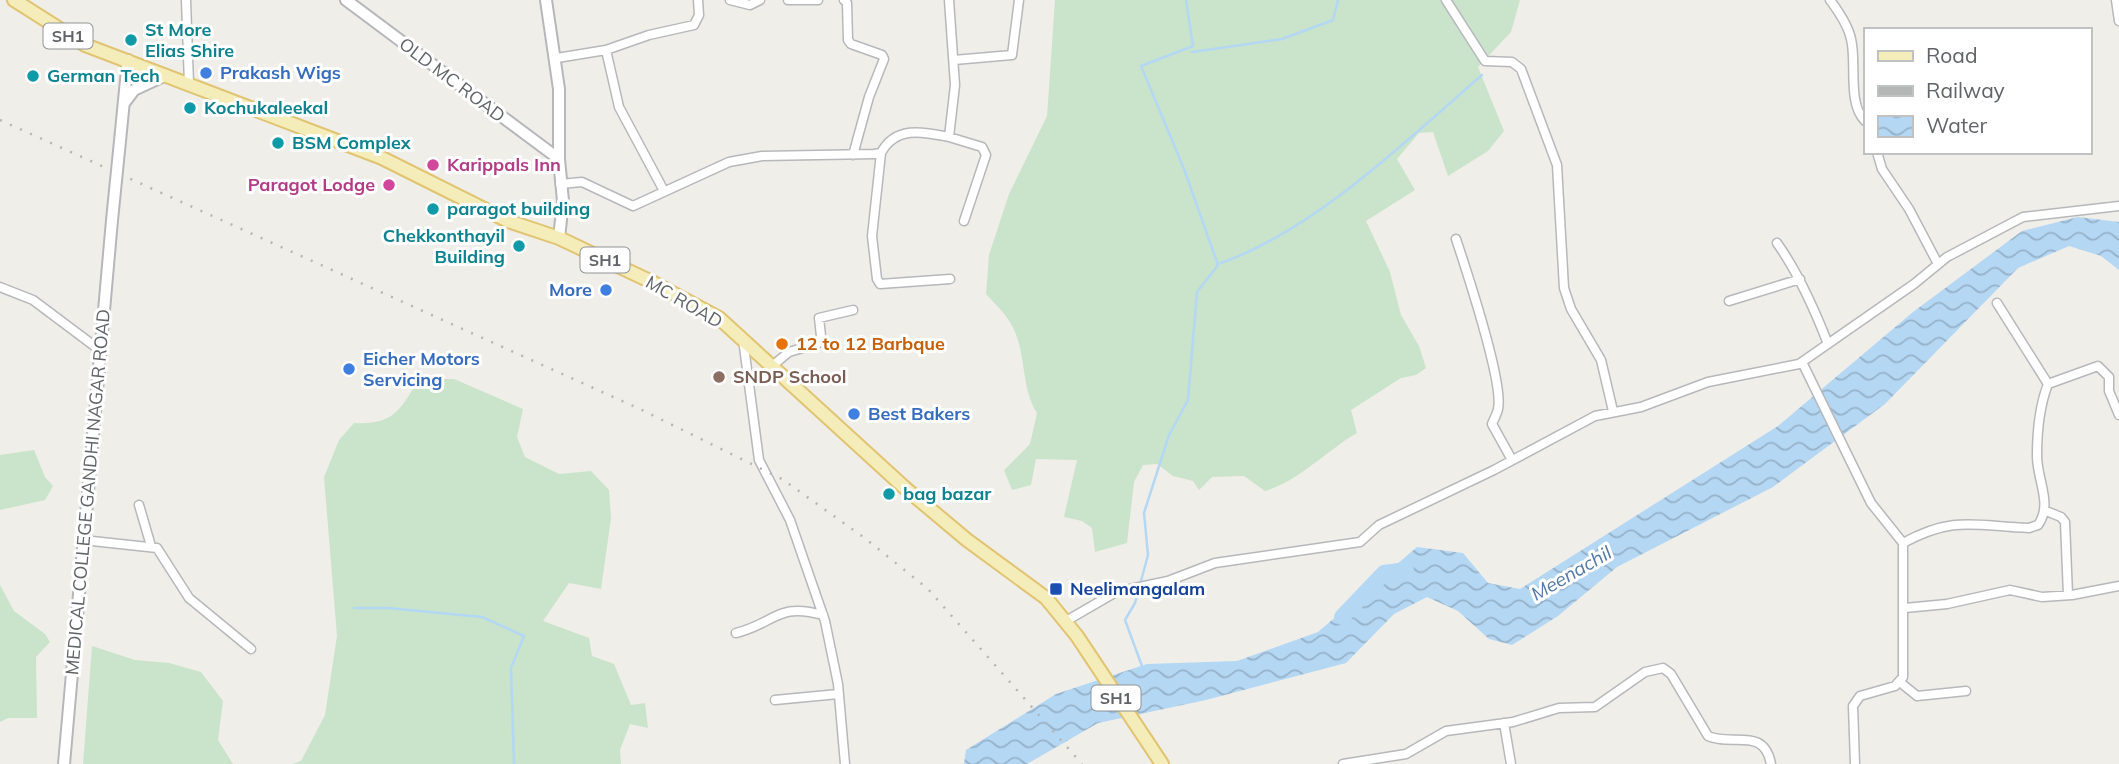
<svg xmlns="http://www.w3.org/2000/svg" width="2119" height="764" font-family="Mulish,sans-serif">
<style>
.grass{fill:#c9e4ca}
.water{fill:url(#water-waves)}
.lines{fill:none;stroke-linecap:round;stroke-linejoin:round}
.stream{stroke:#b4d7f4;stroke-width:2.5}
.river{stroke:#b4d7f4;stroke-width:16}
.minor-casing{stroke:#b6b8bb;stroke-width:11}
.secondary-casing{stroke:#b5b7bb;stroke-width:14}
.primary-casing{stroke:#e0c472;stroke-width:16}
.minor{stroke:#fff;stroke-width:8}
.secondary{stroke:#fff;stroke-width:10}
.primary{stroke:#f5edb9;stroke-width:12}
.rail{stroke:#b4b5b5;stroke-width:2.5;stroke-dasharray:2 9;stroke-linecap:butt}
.secondary-bridge-casing{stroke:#b5b7bb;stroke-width:14;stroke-linecap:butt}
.secondary-bridge{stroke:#fff;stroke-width:10}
.culture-dot{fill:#0f9aa8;stroke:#fff;stroke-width:2.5}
.shop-dot{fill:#3f7fe0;stroke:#fff;stroke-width:2.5}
.hotel-dot{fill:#d1479c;stroke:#fff;stroke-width:2.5}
.food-dot{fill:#e8710a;stroke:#fff;stroke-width:2.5}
.education-dot{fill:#8d6e63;stroke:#fff;stroke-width:2.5}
.transit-dot{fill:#1a4fb4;stroke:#fff;stroke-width:2.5}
.labels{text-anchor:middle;stroke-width:6;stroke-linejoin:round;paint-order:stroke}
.shield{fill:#fff;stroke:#909295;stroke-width:2}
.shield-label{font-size:16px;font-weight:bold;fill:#606367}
.culture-label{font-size:18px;font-weight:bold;fill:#0d838f;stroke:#fff;text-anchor:start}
.shop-label{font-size:18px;font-weight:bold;fill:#366cbe;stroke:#fff;text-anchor:start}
.street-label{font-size:18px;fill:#606367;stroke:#fff}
.hotel-label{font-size:18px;font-weight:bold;fill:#b23c85;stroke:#fff;text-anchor:start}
.food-label{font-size:18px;font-weight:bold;fill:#c56008;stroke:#fff;text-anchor:start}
.education-label{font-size:18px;font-weight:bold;fill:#785e54;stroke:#fff;text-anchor:start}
.transit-label{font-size:18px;font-weight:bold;fill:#164399;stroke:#fff;text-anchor:start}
.water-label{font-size:19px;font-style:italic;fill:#5278a6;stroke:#fff}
</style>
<defs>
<pattern id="water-waves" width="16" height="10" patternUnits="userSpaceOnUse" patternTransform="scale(1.75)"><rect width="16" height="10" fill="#b4d7f4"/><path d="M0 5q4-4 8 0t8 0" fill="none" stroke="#96b2c9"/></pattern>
</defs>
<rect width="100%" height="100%" fill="#f0eee9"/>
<path class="grass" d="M1055,0H1520L1511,32L1478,67L1504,131L1488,151L1448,176L1433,132L1419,133L1397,159L1415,190L1366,221L1390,272L1401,315L1419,346L1426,368L1416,375L1401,378L1351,410L1357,433C1326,451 1299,481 1265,491L1244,476L1212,477L1199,490L1193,481L1173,476L1157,464L1143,465L1134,482L1127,543L1095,552L1092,528L1082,521L1064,517L1077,460L1036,459L1031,485L1012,490L1004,470L1030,444L1037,413C1020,386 1027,351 1011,324C1005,313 994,303 986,294L989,255L1009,194L1047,116Z
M419,379H454L523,409L517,437L525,457L559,474L591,471L609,490L611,518L601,589L569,583L543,621L589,638L592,656L614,664L631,705L645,703L648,728L630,724L620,750L621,764H292L301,761L325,715L337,636L324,477L339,440L354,423C394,425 400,410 419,379Z
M34,450L45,477L53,486L45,500L0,510V455Z
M0,585L14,611L45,634L50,642L36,657L37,718H8L0,722Z
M92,646L135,660L169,663L201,672L223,701L218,740L233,764H83Z"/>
<path class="water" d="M2078,217L2119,222V270L2101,256L2069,246L2018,268L1885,404L1773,487L1617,567L1558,616L1512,645L1489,639L1458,611L1427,597L1394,614L1346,663L1206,700L1098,723L1027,764H964L966,750L1056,694L1147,664L1237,661L1318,632L1417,547L1463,553L1488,583L1520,589L1778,426L1913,312L2022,231Z"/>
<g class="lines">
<path class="stream" d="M1192,52L1282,39L1333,20L1338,0
M1221,263C1315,230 1407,140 1482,75
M354,608H388L482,617L524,636L511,668L514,764
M1142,666L1125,620L1135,603L1148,555L1144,513L1169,435L1188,400L1197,292L1218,265L1184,169L1141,66L1193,46L1186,0"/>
<path class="river" d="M1342,617L1384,573L1406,570"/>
<defs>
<path id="minor" d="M186,0L189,84
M730,0L750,5L760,0
M788,0H818
M844,0L847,3L848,40L851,44L882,55L884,59L869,97L853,155
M1446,0L1485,61L1512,62L1521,69L1557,165L1564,288L1571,309L1601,360L1613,411
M1830,0C1839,12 1848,25 1851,39C1857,63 1847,103 1865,121
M2116,0L2119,21
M606,50L649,35L694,25L699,15L698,0
M557,58L606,50L619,107L664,191
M954,60L1012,55L1019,0
M949,137L982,147L986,155L964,221
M1877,152L1882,169L1909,209L1938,264
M881,153L872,236L877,279L880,284L950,279
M560,184L582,182L633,206L729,162L762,156L874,154L881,153C896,125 924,132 949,137L955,85L949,0
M1456,239C1466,269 1504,384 1498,409C1497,414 1494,419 1492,424L1512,460
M1777,243C1799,274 1814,308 1828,344
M0,287L33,300L101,351
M1729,301L1800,279
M1997,303L2048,384
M743,339L759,460L790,520L825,621L838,684L845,764
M1802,362L1871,503L1903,543V677L1895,686L1860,696L1853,706L1855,764
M772,366L789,352L819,343L821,336L819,318L853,310
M139,505L151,546
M2046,511L2061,517L2065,522L2068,595
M83,540L157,548L189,598L251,649
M1903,543C1954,515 1975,526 2029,528L2038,525C2053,504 2037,480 2037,456C2037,431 2039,407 2048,384L2098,366L2109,377V391L2119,415
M1905,608L1947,604L2010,590L2042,597L2072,595L2119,586
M1066,621L1116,592L1168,581L1215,563L1360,542L1379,525L1494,470L1595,416L1641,407L1708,382L1799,364L1914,284L1947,257L2023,217L2119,206
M736,633C776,623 777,602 823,615
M1901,683L1917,696L1966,691
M775,700L838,694
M1504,723L1511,764
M1343,764L1406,754L1446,731L1513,722L1559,708L1595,707L1645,672L1663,668L1671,674L1708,736C1732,747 1764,726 1771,764"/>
<path id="secondary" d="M346,0L559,159
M546,0L559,89V159L563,201L559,238
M125,102L134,90L166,75
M119,151L128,60
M64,764L112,220"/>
<path id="primary" d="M14,0L85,45L382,158L508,221L559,238L654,283L719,318L905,488L967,540L1046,598L1077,636L1162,764"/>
</defs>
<use href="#minor" class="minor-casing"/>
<use href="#secondary" class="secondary-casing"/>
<use href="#primary" class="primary-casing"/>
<use href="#minor" class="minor"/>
<use href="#secondary" class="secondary"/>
<use href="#primary" class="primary"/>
<path class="rail" d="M0,120L642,410L782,479L866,539L928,589L1082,764"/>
<defs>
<path id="secondary-bridge" d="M112,220L119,151"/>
</defs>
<use href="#secondary-bridge" class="secondary-bridge-casing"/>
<use href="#secondary-bridge" class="secondary-bridge"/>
</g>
<g class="culture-dot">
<circle cx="131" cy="40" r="7"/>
<circle cx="33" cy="76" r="7"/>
<circle cx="190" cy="108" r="7"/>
<circle cx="278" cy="143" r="7"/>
<circle cx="433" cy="209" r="7"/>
<circle cx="519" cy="246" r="7"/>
<circle cx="889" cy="494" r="7"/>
</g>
<g class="shop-dot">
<circle cx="206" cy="73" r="7"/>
<circle cx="606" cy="290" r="7"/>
<circle cx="349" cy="369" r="7"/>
<circle cx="854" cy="414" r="7"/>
</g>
<g class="hotel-dot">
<circle cx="433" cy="165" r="7"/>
<circle cx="389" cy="185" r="7"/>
</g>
<circle class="food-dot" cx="782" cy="344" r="7"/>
<circle class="education-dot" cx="719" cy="377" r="7"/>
<rect class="transit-dot" x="1049" y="582" width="14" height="14" rx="3.5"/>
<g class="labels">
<g class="shield">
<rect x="43.5" y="23.5" width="49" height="25" rx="5"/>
<rect x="580.5" y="247.5" width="49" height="25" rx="5"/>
<rect x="1091.5" y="685.5" width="49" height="25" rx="5"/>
</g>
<g class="shield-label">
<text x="68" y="42">SH1</text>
<text x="605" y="266">SH1</text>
<text x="1116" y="704">SH1</text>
</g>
<g class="culture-label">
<text x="145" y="36">St More<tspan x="145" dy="21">Elias Shire</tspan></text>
<text x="47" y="82">German Tech</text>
<text x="204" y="114">Kochukaleekal</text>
<text x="292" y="149">BSM Complex</text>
<text x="447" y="215">paragot building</text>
<text x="505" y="242" text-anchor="end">Chekkonthayil<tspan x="505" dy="21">Building</tspan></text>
<text x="903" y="500">bag bazar</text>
</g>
<g class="shop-label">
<text x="220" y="79">Prakash Wigs</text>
<text x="592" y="296" text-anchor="end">More</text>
<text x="363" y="365">Eicher Motors<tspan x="363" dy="21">Servicing</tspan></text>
<text x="868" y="420">Best Bakers</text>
</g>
<g class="street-label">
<text transform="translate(452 80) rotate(37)" y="6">OLD MC ROAD</text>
<text transform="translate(684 302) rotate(30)" y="6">MC ROAD</text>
<text transform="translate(88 492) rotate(-85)" y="6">MEDICAL COLLEGE GANDHI NAGAR ROAD</text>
</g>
<g class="hotel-label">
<text x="447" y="171">Karippals Inn</text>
<text x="375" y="191" text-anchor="end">Paragot Lodge</text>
</g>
<g class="food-label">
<text x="796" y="350">12 to 12 Barbque</text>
</g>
<g class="education-label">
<text x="733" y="383">SNDP School</text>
</g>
<g class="transit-label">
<text x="1070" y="595">Neelimangalam</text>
</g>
<g class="water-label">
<text transform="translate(1571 573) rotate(-30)" y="7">Meenachil</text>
</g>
</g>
<rect x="1864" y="28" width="228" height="126" fill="#ffffff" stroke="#bfc1c2" stroke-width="2"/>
<rect x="1878" y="51" width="35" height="10" fill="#f5edb9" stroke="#bfc1c2" stroke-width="2"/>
<text x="1926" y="63" font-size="21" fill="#606367">Road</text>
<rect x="1878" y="86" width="35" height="10" fill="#b4b5b5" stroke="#bfc1c2" stroke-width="2"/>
<text x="1926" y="98" font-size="21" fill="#606367">Railway</text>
<rect x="1878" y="116" width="35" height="21" fill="url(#water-waves)" stroke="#bfc1c2" stroke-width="2"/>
<text x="1926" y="133" font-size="21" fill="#606367">Water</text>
</svg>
